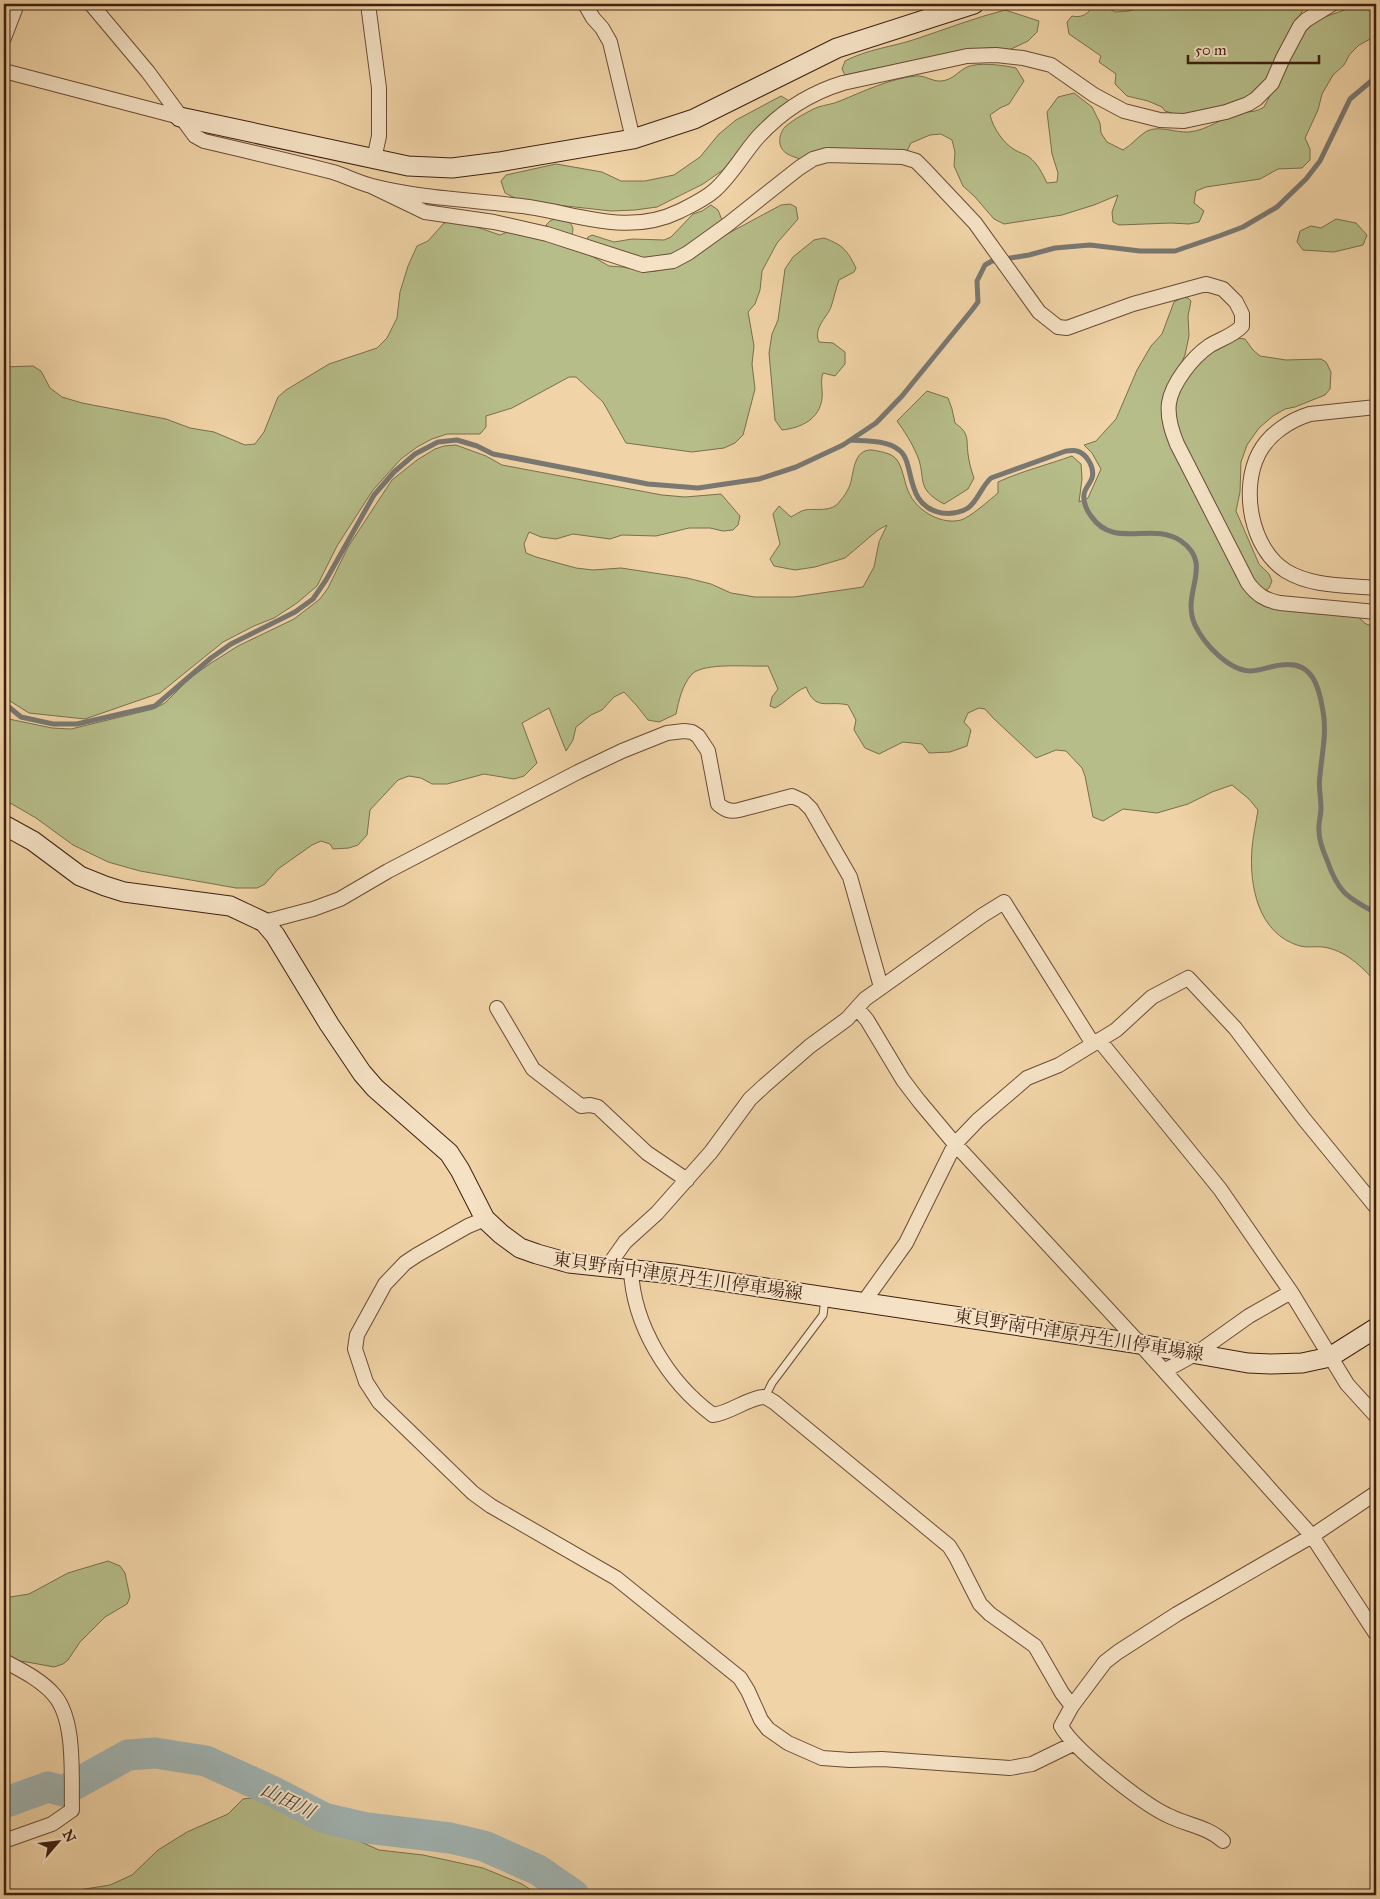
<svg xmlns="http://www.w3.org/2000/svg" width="1380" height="1899" font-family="'IM FELL Great Primer','Noto Serif JP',serif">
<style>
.green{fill:#b6bd89;stroke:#7a6e4c}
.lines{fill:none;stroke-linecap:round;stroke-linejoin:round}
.stream{stroke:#797872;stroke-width:5}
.river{stroke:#a0b4b3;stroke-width:31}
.lane-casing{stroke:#6a4c36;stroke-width:9}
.street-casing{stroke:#6a4c36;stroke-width:16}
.secondary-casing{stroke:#3e1f10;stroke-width:21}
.lane{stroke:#f5e2c5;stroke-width:7}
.street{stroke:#f5e2c5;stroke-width:14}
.secondary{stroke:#f5e2c5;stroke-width:19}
.labels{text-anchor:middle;stroke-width:4;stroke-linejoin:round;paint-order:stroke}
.street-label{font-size:18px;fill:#3e1f10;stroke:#f5e2c5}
.water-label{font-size:19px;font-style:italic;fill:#564439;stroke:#f5e2c5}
</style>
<rect width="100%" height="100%" fill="#f0d3a6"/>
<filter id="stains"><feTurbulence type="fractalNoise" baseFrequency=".004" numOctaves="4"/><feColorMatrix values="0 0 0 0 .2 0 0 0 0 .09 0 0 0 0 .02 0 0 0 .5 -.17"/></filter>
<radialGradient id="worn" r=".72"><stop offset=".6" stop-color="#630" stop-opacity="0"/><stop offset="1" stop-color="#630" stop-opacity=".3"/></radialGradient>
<path class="green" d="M1150,4H1306L1266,81L1246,99L1225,107L1198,113L1175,114L1165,111L1162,107L1148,101L1127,96L1115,84L1116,74L1099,62L1101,56L1069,34L1067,22L1072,16C1081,18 1086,15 1092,8L1105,6L1115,12L1129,11Z
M1353,4H1376V36L1359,45L1350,54L1344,65L1333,75L1322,94L1318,110L1305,138L1310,149V160L1302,168L1278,169L1260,179L1206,187L1196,191L1194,203L1204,211L1199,222L1189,224L1171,223L1119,225L1113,222L1112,212L1118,195L1094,205L1062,215L1004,224L994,219L975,197L963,186L954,166L955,152L952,140L941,134L930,135L911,143L907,151L800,159C792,156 782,154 780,144C779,138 781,131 785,127C794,119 807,112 818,107C825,105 833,104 840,101C862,92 891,78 916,76C925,75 933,82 941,81C953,80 957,72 967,67C977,62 1004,65 1016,68L1024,81L1009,104L1000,108L990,115C993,128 1004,144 1015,150C1020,153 1025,154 1029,157C1038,164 1042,173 1047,183L1057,182L1058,173L1052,154L1047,112L1058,97L1074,93L1092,107L1100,123L1101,133L1107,142L1123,150C1132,145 1138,136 1147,131C1159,125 1176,133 1189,132C1208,130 1221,118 1239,113C1249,111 1255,113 1264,107L1305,30L1319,19L1347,9Z
M1005,10L1039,21L1037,32L1028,41L1009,50L991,48L964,50L845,75L842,69L845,61C868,49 892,47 916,39C946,29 974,18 1005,10Z
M781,96L791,102L750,136L723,170L703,184L657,207L635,210L611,211L521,201L505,193L501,181L506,175L556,164L602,172L621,181H645L674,175L700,157L719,134L736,120Z
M790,204L796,207L798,219L777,243L762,271L760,290L755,304L748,312L754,346L752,364L755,389L743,435L735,443L724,448L692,452L626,443L603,402L576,377H569L512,408L486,416V427L480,434H447L432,439L417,447L401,459L373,490L337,546L317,586L297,603L274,618L254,626L223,642L160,693L85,719L29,713L10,701L4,693V367L33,366L41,371L50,388L62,397L82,403L166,419L190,428L214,432L245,445L255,444L264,432L278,397L286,390L329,364L377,348L387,338L397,318L400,292L408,266L417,246L428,241L444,223L453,219L500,235L510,231L578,248L609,266L622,267L643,271H656L673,265L729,233L781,205Z
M711,205L718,210L722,220L718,228L677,254L645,259L587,240L588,237L592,235L614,242L632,239L664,240L671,237L693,214L702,211Z
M556,218C568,220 577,224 571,237L547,229L546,225L550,221Z
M1336,219L1356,223L1367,235L1363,245L1334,252L1303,250L1297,242L1300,231L1311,226L1321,228Z
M824,238C843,245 847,250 856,268L854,272L839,280C836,288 834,298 831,307C826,319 813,328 819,342L833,343L845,352V364L835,376L823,373C820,381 823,390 822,398C820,419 801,428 782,430L775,420L769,353L772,334L778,320L785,269L793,257L814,240Z
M1183,297L1188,298L1191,301L1188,316L1189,336L1185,355L1164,399L1244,587L1357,616L1366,624L1376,627V982C1361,966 1345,950 1323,947C1316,946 1307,948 1300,946C1258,934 1249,886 1252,848C1253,836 1256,823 1258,810L1249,799L1232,785L1212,792L1188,804L1157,813L1123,809L1103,821L1093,817L1085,776L1082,768L1066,751L1056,750L1036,758L993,718L985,709L979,708L968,713L964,722L971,730L967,746L950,752L929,753L922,744L903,742L879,754L865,748L854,730L856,720L848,705C827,700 816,712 806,687C794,692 786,702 775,708L770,706L772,697L778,689L768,666C749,667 705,662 692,674C682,685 679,700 676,714L659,722L648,720L637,706L624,692L614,697L602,710L591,715L576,727L573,740L566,751L549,708L522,723L537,763L524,776L514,779L484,774L447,784H432L421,778L409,776L398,780L370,810L367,835L358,845L349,848L333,849L330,844L321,841L312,845L278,869L265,884L257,888H236L140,871L108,862L73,845L36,818L12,804L4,802V718L52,728L71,729L153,709L165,703L190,678L211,663L238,646L294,619L320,599L328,588L348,547L384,492L392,480L417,460L435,449L444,446L456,445L486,456L502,465L662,495L685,497L721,494L740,516L738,525L733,530L723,531L710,528H689L656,536L622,535L610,539L573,534L556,539L541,537L529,532L524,544L526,553L536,557L576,568L593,570L621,568L687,578L711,584L731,593L755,597H794L863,587L874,567L879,542L887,525L878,530L845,558L815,567L795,570L774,566L770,559L780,544L773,514L779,506L791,517C795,515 800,511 805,510C816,508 832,513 840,501C844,497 848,490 850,485C854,473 853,449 872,450C878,451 890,453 894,457C903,463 904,485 910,495C919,512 942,525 961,520C969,518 991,499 998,493V482C1022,471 1047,465 1072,456L1081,464L1082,479L1079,502L1088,498L1101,469L1092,453L1084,445L1096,441L1116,419L1137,370L1151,346L1162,334L1174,302Z
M1237,338L1245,339L1253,350L1260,356L1286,360L1321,359L1326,362L1331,372L1330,389L1325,395L1295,407L1285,409L1273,416L1259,428L1247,445L1241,462L1240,492L1236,511L1259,564L1269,574L1272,581L1269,588L1265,591H1259L1181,442L1174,410L1177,395L1185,379L1212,350Z
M927,391L948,398L952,409L955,423C970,434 966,438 968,454C969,462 971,470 974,478L968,489L944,504C914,488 927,478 917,455C912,443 905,432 897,421Z
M108,1561L120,1566L125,1573L130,1597L127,1604L105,1617L80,1642L68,1660L63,1664L54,1667L27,1662L9,1660L4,1658V1598L29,1594L68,1573Z
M261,1797L379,1850L423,1855L483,1868L522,1884L539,1895H59L66,1892L110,1885L132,1875L158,1850L187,1832L228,1814L243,1799Z"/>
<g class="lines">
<path class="stream" d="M851,440C865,441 887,440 899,450C916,462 903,506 942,513C950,514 960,513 968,508C978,501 981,487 991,478L1066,451C1069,451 1074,450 1077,451C1087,454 1095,468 1092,478C1090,484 1084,489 1084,495C1083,502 1087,511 1091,516C1114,550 1152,521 1181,541C1215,565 1180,592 1195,625C1204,644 1229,671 1251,671C1262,670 1271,666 1281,665C1312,660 1319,686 1323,711C1327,732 1322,753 1320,775C1318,786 1321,797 1321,809C1321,816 1318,823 1319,831C1319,841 1323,851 1327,860C1338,892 1346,897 1376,913
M4,703L21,717L53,724H77L155,706L211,658L231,644L295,612L313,599L326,580L374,495L394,472L415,454L438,442L457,440L477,446L493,454L648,484L698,488L759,479L796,467L843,445L876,423L902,396L972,310L978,302L977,281L985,265L992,261L1029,255L1055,248L1090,245L1140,251H1175L1219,236L1243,227L1277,207L1306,179L1320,161L1350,99L1376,77"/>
<path class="river" d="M4,1803L48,1787L63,1791L128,1755L155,1753L206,1761L274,1792L324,1818L367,1828L450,1838L484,1846L538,1870L574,1895"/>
<defs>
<path id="lane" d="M765,1397L772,1383L823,1315L825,1299"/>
<path id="street" d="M91,4L148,72L195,136L204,141C247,151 290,161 333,172C346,176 359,183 372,186C423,199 477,200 529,207C581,215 629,236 680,211C692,205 705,199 715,190C732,175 743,154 758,137C781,112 810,93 843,83L967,56L996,55L1023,58L1051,65L1094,95L1124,111L1160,120L1184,121L1226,112L1248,104L1256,99L1272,83L1283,58L1300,26L1306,20L1332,4
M368,4L379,88V136L374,159
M585,4L593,18L602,28L610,42L633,139
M929,4L934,17
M4,38L17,4
M4,71L180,117
M371,186L425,212L494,222L547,234L643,265L673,261L688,253L727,225L799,168L813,159L827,155L903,157L916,161L926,171L975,223L1039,312L1058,327L1067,328L1133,304L1206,284L1223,289L1236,302L1242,314V326C1233,336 1220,339 1209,346C1193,357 1172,383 1169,403C1167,417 1172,432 1177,444L1248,583C1257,595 1265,600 1280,603L1376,612
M1376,407L1310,414C1290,420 1269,434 1259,453C1240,489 1251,549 1286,571C1312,587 1347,585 1376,588
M264,922L313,909L340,899L388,871L578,772L622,751L667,733L684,731L692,732L698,736L708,751L718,804C725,810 730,812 739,810L792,796L803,801L811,809L850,877L881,987
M497,1008L533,1069L581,1106L590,1105L598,1107L647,1153L687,1180
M857,1008L867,1020L903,1080L919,1101L955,1144L1140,1344L1312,1536L1376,1634
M1099,1040L1220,1189L1291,1292L1347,1384L1376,1416
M485,1219L468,1226L417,1255L405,1263L385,1284L357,1335L355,1349L366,1382L379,1402L473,1493L491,1506L616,1578L740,1678L748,1691L761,1720L768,1729L788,1743L822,1758L850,1760L882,1759L1010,1768L1032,1764L1073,1744
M608,1266L625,1242L657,1213L711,1152L750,1099L764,1086L810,1046L847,1019L865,999L983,915L1004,902L1093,1044
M631,1269C633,1325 668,1382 713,1415C730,1413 748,1398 763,1397C767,1397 770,1400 774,1402L949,1546L956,1557L980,1604L990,1614L1035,1646L1062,1693L1072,1706
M863,1303L906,1243L955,1144L978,1120L1027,1078L1059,1065L1116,1030L1152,997L1188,978L1235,1028L1304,1119L1376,1207
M1164,1371L1197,1353L1249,1316L1291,1292
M4,1661C21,1670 42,1680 55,1696C76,1722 71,1777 72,1810L52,1824L4,1841
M1223,1841C1207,1826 1186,1825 1167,1815C1142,1803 1074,1750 1061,1726L1072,1706L1105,1662L1118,1652L1177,1614L1312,1536L1376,1493"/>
<path id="secondary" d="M180,117L408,166L452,168L499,162L633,139L694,119L837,48L974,4
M4,825L33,841L80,876L105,886L124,892L230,906L264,922L275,935L329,1024L362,1073L375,1088L449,1153L460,1170L485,1219L501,1234L520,1248L537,1254L569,1263L673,1274L1140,1344L1248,1363L1271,1364L1302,1363L1330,1357L1376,1328"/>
</defs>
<use href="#lane" class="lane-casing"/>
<use href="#street" class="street-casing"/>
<use href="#secondary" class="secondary-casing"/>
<use href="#lane" class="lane"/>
<use href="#street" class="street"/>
<use href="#secondary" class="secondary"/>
</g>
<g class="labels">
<g class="street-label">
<text transform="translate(678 1276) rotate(8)" y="6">東貝野南中津原丹生川停車場線</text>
<text transform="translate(1079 1335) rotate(9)" y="6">東貝野南中津原丹生川停車場線</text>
</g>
<g class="water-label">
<text transform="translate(288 1800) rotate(26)" y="7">山田川</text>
</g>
</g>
<rect width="1380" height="1899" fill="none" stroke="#f0d3a6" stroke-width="20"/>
<rect x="5" y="5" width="1370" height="1889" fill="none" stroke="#3e1f10" stroke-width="2.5"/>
<rect x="10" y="10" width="1360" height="1879" fill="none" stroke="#3e1f10"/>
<g transform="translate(58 1842) rotate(62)" stroke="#f5e2c5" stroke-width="4" paint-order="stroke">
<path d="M0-4L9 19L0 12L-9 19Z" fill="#3e1f10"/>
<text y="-8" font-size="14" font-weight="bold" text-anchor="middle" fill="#3e1f10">N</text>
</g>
<path d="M1188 55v8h131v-8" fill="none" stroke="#3e1f10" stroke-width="2.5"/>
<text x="1195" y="55" font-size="15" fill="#3e1f10" stroke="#f5e2c5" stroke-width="4" paint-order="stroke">50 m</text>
<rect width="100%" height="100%" filter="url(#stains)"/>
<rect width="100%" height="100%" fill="url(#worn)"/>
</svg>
